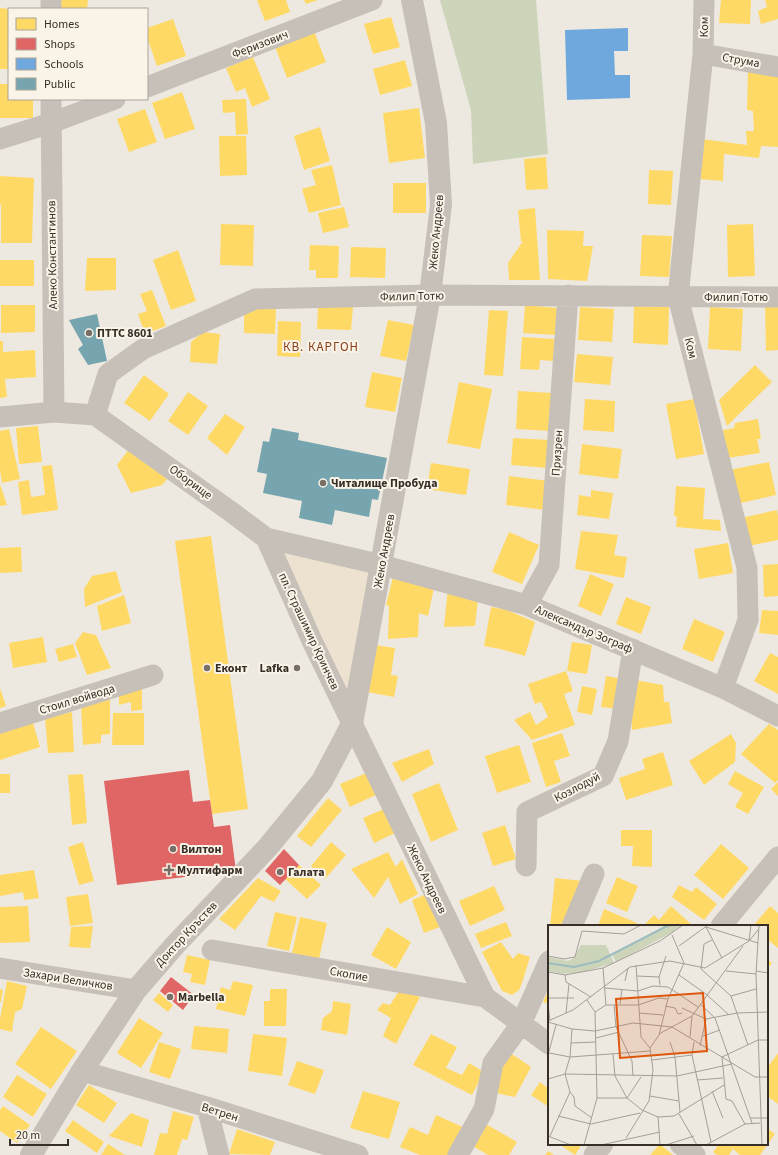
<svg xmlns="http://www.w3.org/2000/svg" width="778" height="1155" font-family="'Source Sans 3',sans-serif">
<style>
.green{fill:#ccd4ba}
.plaza{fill:#ece2cf}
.homes{fill:#ffd966}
.shops{fill:#e06666}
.schools{fill:#6fa8dc}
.public{fill:#76a5af}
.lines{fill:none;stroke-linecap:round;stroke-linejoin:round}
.minor{stroke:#c6c0b9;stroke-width:21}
.tertiary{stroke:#c6c0b9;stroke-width:22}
.poi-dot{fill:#776f68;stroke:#faf3e7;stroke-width:1.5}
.labels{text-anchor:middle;stroke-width:4;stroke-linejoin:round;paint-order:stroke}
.street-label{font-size:12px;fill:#372e27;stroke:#faf3e7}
.poi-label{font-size:12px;font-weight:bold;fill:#372e27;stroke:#faf3e7;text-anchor:start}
.neighbourhood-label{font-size:13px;letter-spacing:1px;fill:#89411d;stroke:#faf3e7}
.inset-river{fill:none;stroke:#9cbcbf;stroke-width:2}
.inset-road{fill:none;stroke:#a49e97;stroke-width:1}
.view{fill:#df570d;fill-opacity:0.15;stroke:#df570d;stroke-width:2}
.inset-edge{fill:none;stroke:#372e27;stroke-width:2}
</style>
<rect width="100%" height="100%" fill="#ede9e1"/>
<path class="green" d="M440,0H536L548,154L473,164L471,110Z"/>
<path class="plaza" d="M266,538L382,565L352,724Z"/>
<path class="homes" d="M61,0H88L87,9H60Z
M257,0H286L290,12L265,21Z
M304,0H318L306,4Z
M721,0H751L750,24L719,23Z
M765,0H778V19L761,24L758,11L767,7Z
M0,8L9,9V69H0Z
M391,17L400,47L373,54L364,24Z
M173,19L186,56L157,66L147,37V28Z
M314,31L326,62L287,78L275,47Z
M253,57L270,99L252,107L245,88L236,92L226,68Z
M405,60L412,86L380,95L373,69Z
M748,71L778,72V147L761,146L759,158L724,154L723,181L699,179L702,139L747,145L746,131H754L753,111L747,110Z
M0,84H9V99H33V118H0Z
M182,92L195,129L165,139L152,103Z
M246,99L248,134L236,135L235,112L223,113L222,100Z
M419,108L425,158L389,163L383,113Z
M145,109L157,142L129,152L117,119Z
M320,127L330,161L304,170L294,136Z
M219,136H246L247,175L220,176Z
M546,157L548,189L526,190L524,159Z
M332,165L341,205L309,213L302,189L316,185L311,170Z
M649,170L673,171L671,205L648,204Z
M0,176L34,178L32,243H1V205L0,204Z
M393,183H426V213H393Z
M344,207L349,227L323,233L318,213Z
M535,208L540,280H509L508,263L523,241L521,242L518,210Z
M221,224L254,225L253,266L220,265Z
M753,224L755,276L728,277L727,225Z
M547,230L584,231L583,246H593L587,281L548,279Z
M642,235L672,236L669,277L640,276Z
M310,245L339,246L338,278H316V270H309Z
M351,247L386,248L385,278L350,277Z
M178,250L196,301L171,310L153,260Z
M87,258H116V290L85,291Z
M0,260H34V286H0Z
M152,290L166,326L145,334L138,314L147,311L140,294Z
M778,304V350L766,351L765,305Z
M1,305H35V332L1,333Z
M525,305L557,308L556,335L523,333Z
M318,306L353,307L351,330L317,329Z
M634,306L669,307L668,345L633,343Z
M580,307L614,309L612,342L578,340Z
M710,307L743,309L741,351L708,349Z
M244,308L276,309L275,334L244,333Z
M489,310L508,311L503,376L484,375Z
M388,320L414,325L406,361L380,356Z
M278,321L301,322L300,357L277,356Z
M203,332L220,334L217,364L190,362L191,342Z
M522,337L555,339L553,361L540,360L539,370L520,369Z
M0,341H3V352L35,350L36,377L5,379L7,397L0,398Z
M577,354L613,357L610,385L574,382Z
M755,365L772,382L727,426L719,400Z
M372,372L402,378L395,412L365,407Z
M144,375L169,394L150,421L124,403Z
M459,382L492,389L480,449L447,443Z
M518,391L553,393L551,431L516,429Z
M188,392L208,406L188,435L168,421Z
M585,399L615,401L614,432L583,430Z
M694,399L704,454L676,459L666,404Z
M225,414L245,427L227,455L207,438Z
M758,419L761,439H757L760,453L727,458L723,430L734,428L735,423Z
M38,426L42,462L19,464L16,428Z
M9,429L20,479L2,483L0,471V431Z
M513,438L550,440L548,468L511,465Z
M582,444L622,449L618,479L579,474Z
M130,448L167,479L162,485L131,493L117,465Z
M769,462L776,495L737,504L729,470Z
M431,463L470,469L466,495L427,489Z
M52,465L58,510L22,515L18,482L29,480L31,497L45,495L42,466Z
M509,476L549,481L545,510L506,505Z
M0,484L7,505L0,506Z
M676,486L705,488L703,519L720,520L721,531L676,527L677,517L674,516Z
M591,490L613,493L609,519L577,515L579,495L591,497Z
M777,510L778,516V540L748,546L741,518Z
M581,531L618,535L614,555L627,557L624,578L575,569Z
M509,532L539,545L522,584L492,572Z
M211,536L248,809L212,814L175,541Z
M728,543L733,573L699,579L694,549Z
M21,547L22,572L0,573V548Z
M778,564V596L764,597L763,565Z
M116,571L122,592L85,607L84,589L92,576Z
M394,573L435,583L428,616L419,613L418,637L388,639L389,606L386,605Z
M590,574L614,584L601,616L578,606Z
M448,588L478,599L475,626L444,627Z
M124,595L131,623L102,631L97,606Z
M626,597L651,607L641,634L616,624Z
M491,607L507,610L535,622L525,656L500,649L484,646Z
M762,610L778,611V635L759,633Z
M694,619L725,632L713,662L682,649Z
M83,632L96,635L111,668L87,675L75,643Z
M43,637L47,662L13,668L9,643Z
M572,642L592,645L587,674L567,671Z
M73,644L77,657L59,662L55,649Z
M375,645L395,648L391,675L398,676L394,697L367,692Z
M770,653L778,657V694L754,681Z
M566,671L573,691L564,694L575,725L532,740L514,720L530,712L536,725L548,717L541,702L535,704L528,684Z
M606,676L623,679L618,709L601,707Z
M635,680L663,685L664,702H669L672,723L632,730L630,706Z
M582,686L597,689L592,715L577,712Z
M0,688L6,706L0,708Z
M142,688V710L131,711V702L119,705V694Z
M110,698V734L101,735V743L83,745L81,706Z
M72,712L74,752L48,753L45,718Z
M113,713H144V745H112Z
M33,723L40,747L0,760V733Z
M769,724L778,730V780L775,783L741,754Z
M562,733L570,756L554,761L561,782L546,787L532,743Z
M731,734L736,743L735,762L704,785L689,761Z
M519,745L531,782L497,793L485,756Z
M429,749L434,764L402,782L392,763Z
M663,752L673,785L626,800L619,778L645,769L642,759Z
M735,771L764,787L748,814L735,807L743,793L728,784Z
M369,772L378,794L350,807L340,784Z
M0,774H10V793H0Z
M83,774L87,823L72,825L68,775Z
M778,782V796L771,789Z
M439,783L458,830L431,842L412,794Z
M328,798L342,810L311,847L297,836Z
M386,808L397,832L374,843L363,818Z
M505,825L516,859L493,866L482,833Z
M621,830H652V867L632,866L633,846H621Z
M83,842L94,881L79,885L68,847Z
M331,842L346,855L325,879L311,866Z
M721,844L749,868L723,899L694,875Z
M388,852L396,867L402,859L418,894L400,904L388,877L374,898L351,869Z
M299,865L321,885L307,899L285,879Z
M34,870L39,898L24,900L23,892L0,896V875Z
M617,877L638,886L627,912L606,903Z
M258,878L281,891L274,902L261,896L235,930L219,919Z
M555,878L583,881L570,926H550Z
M679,885L692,892L696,887L717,904L704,920L672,897Z
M494,886L505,910L470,926L459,901Z
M88,894L93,923L70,926L66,897Z
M427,894L440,927L424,933L412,900Z
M28,906L30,942L0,943V907Z
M671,906L693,926H643L654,915L659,920Z
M770,906L778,913V948L767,939V926H753Z
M604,909L637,923L636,926H598Z
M275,912L297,917L289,951L267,946Z
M300,917L327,923L319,959L292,953Z
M506,922L512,936L481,948L475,934Z
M93,926L90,948L69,947L71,927Z
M387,927L411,942L396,969L371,955Z
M501,942L513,959L518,953L530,957L522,983L519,990L512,995L502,991L482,952Z
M187,955L210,960L205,985L190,982L192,974L183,972Z
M767,959L772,963L767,969Z
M7,981L27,986L22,1009L15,1012L12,1032L0,1029V1019Z
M233,981L253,985L245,1016L216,1009L221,987L230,990Z
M0,989L3,990L1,1002H0Z
M270,989H287L286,1026H264V1001H270Z
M399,991L420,997L396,1044L383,1036L391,1018L377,1010L383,1003L390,1005Z
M548,991H549V1004L543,1002Z
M159,993L173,1005L168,1012L153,1000Z
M333,1001L351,1004L347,1035L321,1030L323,1018L332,1011Z
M139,1018L163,1033L141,1068L117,1053Z
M194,1026L229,1029L227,1053L191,1049Z
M41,1027L77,1051L51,1089L15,1064Z
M253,1034L287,1038L282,1076L248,1071Z
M431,1034L457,1047L446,1068L462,1075L469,1063L484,1072L472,1095L413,1065Z
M159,1042L181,1049L170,1079L149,1072Z
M509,1052L531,1067L515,1097L496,1093L503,1062Z
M778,1053V1104L767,1096V1068Z
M297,1061L324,1070L315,1094L288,1085Z
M17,1075L47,1094L33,1117L3,1097Z
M540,1082L549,1089V1107L531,1095Z
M89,1085L117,1103L104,1123L76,1105Z
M363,1091L400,1102L389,1139L350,1128Z
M3,1106L30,1125L17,1143L0,1131V1110Z
M173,1111L194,1117L187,1140L182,1139L177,1155H154L160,1133L167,1134Z
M131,1113L149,1120L142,1147L109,1136Z
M436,1115L465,1128L452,1155H420L400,1147L410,1127L428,1135Z
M73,1120L104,1142L97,1153L65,1131Z
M484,1123L517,1142L509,1155H488L471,1145Z
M767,1128L775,1134L760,1155H740L733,1149L729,1155H717L713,1152L719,1144H767Z
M237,1129L275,1142L270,1155L229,1154Z
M108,1144L125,1155H101Z
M559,1144H582L575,1155Z
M660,1144L673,1155H650Z
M548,1151L554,1155H545Z"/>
<path class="shops" d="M189,770L193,802L210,800L214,827L230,825L236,871L117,885L104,781Z
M284,849L299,865L280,885L265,871Z
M171,977L194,995L183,1010L160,991Z"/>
<path class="schools" d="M628,28V51H614L615,75H630V98L567,100L565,30Z"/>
<path class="public" d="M97,314L107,361L88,365L78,349L83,345L69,320Z
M272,428L299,433L298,440L387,458L378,500L372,499L369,517L335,510L332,525L299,518L302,501L263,493L267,474L257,472L263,441L269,442Z"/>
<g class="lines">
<path class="minor" d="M704,0L703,54L678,297L747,568L748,620L723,688
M51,9V0
M703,54L778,67
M147,87L372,0
M51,99L54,412
M0,139L51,123L115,99
M95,415L108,374L143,349L255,299L430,295L778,297
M0,417L54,412L95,415L230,511L266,538L382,565L527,605L723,688L778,716
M266,538L313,643L485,997L549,1044
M527,605L549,565L568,295
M0,723L153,675
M526,866L527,812L603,776L618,741L633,649
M572,926L594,874
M721,926L778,857
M212,950L485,997
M0,968L136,990
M82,1071L207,1107L358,1155
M207,1107L219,1155
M680,1144L695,1155
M458,1155L484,1109L493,1063L521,1024L549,961
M594,1155L603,1144"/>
<path class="tertiary" d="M31,1155L82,1071L136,990L175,945L268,847L322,781L352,724L430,295L441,205L436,123L412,0"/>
</g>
<g class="poi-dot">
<circle cx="89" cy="333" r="4"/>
<circle cx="323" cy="483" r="4"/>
<circle cx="207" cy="668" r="4"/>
<circle cx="297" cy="668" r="4"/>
<circle cx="173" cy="849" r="4"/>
<path d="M167 864h4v4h4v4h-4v4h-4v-4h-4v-4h4z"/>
<circle cx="280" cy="872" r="4"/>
<circle cx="170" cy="997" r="4"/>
</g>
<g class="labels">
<g class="street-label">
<text transform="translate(704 27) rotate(-89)" y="4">Ком</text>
<text transform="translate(260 44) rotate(-21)" y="4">Феризович</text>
<text transform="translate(741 60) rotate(10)" y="4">Струма</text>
<text transform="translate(436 232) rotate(-85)" y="4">Жеко Андреев</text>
<text transform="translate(52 255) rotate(-91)" y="4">Алеко Константинов</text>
<text transform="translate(412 296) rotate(-1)" y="4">Филип Тотю</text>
<text x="736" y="301">Филип Тотю</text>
<text transform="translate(691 348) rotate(76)" y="4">Ком</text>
<text transform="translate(557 453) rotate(-86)" y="4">Призрен</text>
<text transform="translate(191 482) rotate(36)" y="4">Оборище</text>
<text transform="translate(384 551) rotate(-80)" y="4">Жеко Андреев</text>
<text transform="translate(584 629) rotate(23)" y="4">Александър Зограф</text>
<text transform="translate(309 631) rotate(65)" y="4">пл. Страшимир Кринчев</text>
<text transform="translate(77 699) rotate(-17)" y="4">Стоил войвода</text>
<text transform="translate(577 787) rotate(-28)" y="4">Козлодуй</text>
<text transform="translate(427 879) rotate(64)" y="4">Жеко Андреев</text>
<text transform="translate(186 934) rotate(-47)" y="4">Доктор Кръстев</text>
<text transform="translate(349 974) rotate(10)" y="4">Скопие</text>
<text transform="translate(68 979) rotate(9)" y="4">Захари Величков</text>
<text transform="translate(220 1112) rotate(17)" y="4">Ветрен</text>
</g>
<g class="poi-label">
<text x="97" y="337">ПТТС 8601</text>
<text x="331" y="487">Читалище Пробуда</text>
<text x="215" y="672">Еконт</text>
<text x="289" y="672" text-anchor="end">Lafka</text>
<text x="181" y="853">Вилтон</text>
<text x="177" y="874">Мултифарм</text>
<text x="288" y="876">Галата</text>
<text x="178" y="1001">Marbella</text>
</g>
<g class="neighbourhood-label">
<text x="321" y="351">КВ. КАРГОН</text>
</g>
</g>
<g transform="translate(548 925)">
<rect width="220" height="220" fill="#ede9e1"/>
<path d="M119,0H133L123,8L68,37L64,29ZM33,20H58L66,38L35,47L15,49L0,46V32L20,36L26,33Z" fill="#ccd4ba"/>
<path class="inset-river" d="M0,38L26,42L51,36L121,0"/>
<path class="inset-road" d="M211,0L208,49L214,220M158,2L210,18M158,2L174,33M164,15L156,19L153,44L183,71L200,120M201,16L203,0M131,21L160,0M0,31L16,34L27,32L34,6L76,9L93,0M88,40L93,112L102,123M55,43L58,80M178,46L208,49M208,46L220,48M0,47L17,50L55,43L112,16L135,0M17,50L18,57L43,72M131,50L158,69L181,90M89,51L111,52M77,56L80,43M112,60L111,52L118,31M57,63L90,66L105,61L120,62L150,82M183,71L208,64M0,73H26M0,79L2,96M72,79L74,64M152,79L167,93L204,198M66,80L68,102L84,136L85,151M117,81L127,83L130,89L134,88M134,83L158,94L189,88L220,87M47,87L58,80H90L111,73L120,74M18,88L21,59M91,88L115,90M0,96L25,85L82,42L122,36L157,43L201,16L210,5M0,97L24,104L47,106L85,98L124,102L207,152H220M111,109L144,91L195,21M155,111L172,105M142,112L144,91M48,113L71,107M122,117L127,132L132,187M146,117L144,130L163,217M23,118L48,117M152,121L158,94M1,128L22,132L102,126M65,129L67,151L79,173L94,185L110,192L126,191L176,160M0,130L8,100M174,132L178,174L184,176L197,199M174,132L210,115H220M104,135L144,130M0,154L17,149L129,151L184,139M149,155L175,153M164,166L175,193M22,167L26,172L27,181L44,193M102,171L131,176M49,173H79L93,152M131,189L149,220M10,191L43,199L92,188M110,192L112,220M202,193H220M0,211L23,220M2,211L22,167L17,149L22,132L24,104M78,213L101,176L105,145L102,123L111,110L120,74L136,38L124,10M36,220L49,173L47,87L39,75M53,220L112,207M118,220L146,211M158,220L197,199L212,198"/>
<path class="view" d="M155,68L159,126L72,133L68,74Z"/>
<rect width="220" height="220" class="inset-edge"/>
</g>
<rect x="8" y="8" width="140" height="92" fill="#faf3e7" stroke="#aca49a"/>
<rect x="16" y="18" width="20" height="12" fill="#ffd966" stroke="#aca49a"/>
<text x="44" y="28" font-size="12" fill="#372e27">Homes</text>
<rect x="16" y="38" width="20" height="12" fill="#e06666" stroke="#aca49a"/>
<text x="44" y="48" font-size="12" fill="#372e27">Shops</text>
<rect x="16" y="58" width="20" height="12" fill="#6fa8dc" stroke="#aca49a"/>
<text x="44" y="68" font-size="12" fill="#372e27">Schools</text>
<rect x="16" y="78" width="20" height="12" fill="#76a5af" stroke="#aca49a"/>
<text x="44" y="88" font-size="12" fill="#372e27">Public</text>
<path d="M10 1139v6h58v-6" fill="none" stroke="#372e27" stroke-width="2"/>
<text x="16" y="1139" font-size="12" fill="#372e27" stroke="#faf3e7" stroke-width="3" paint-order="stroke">20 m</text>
</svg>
